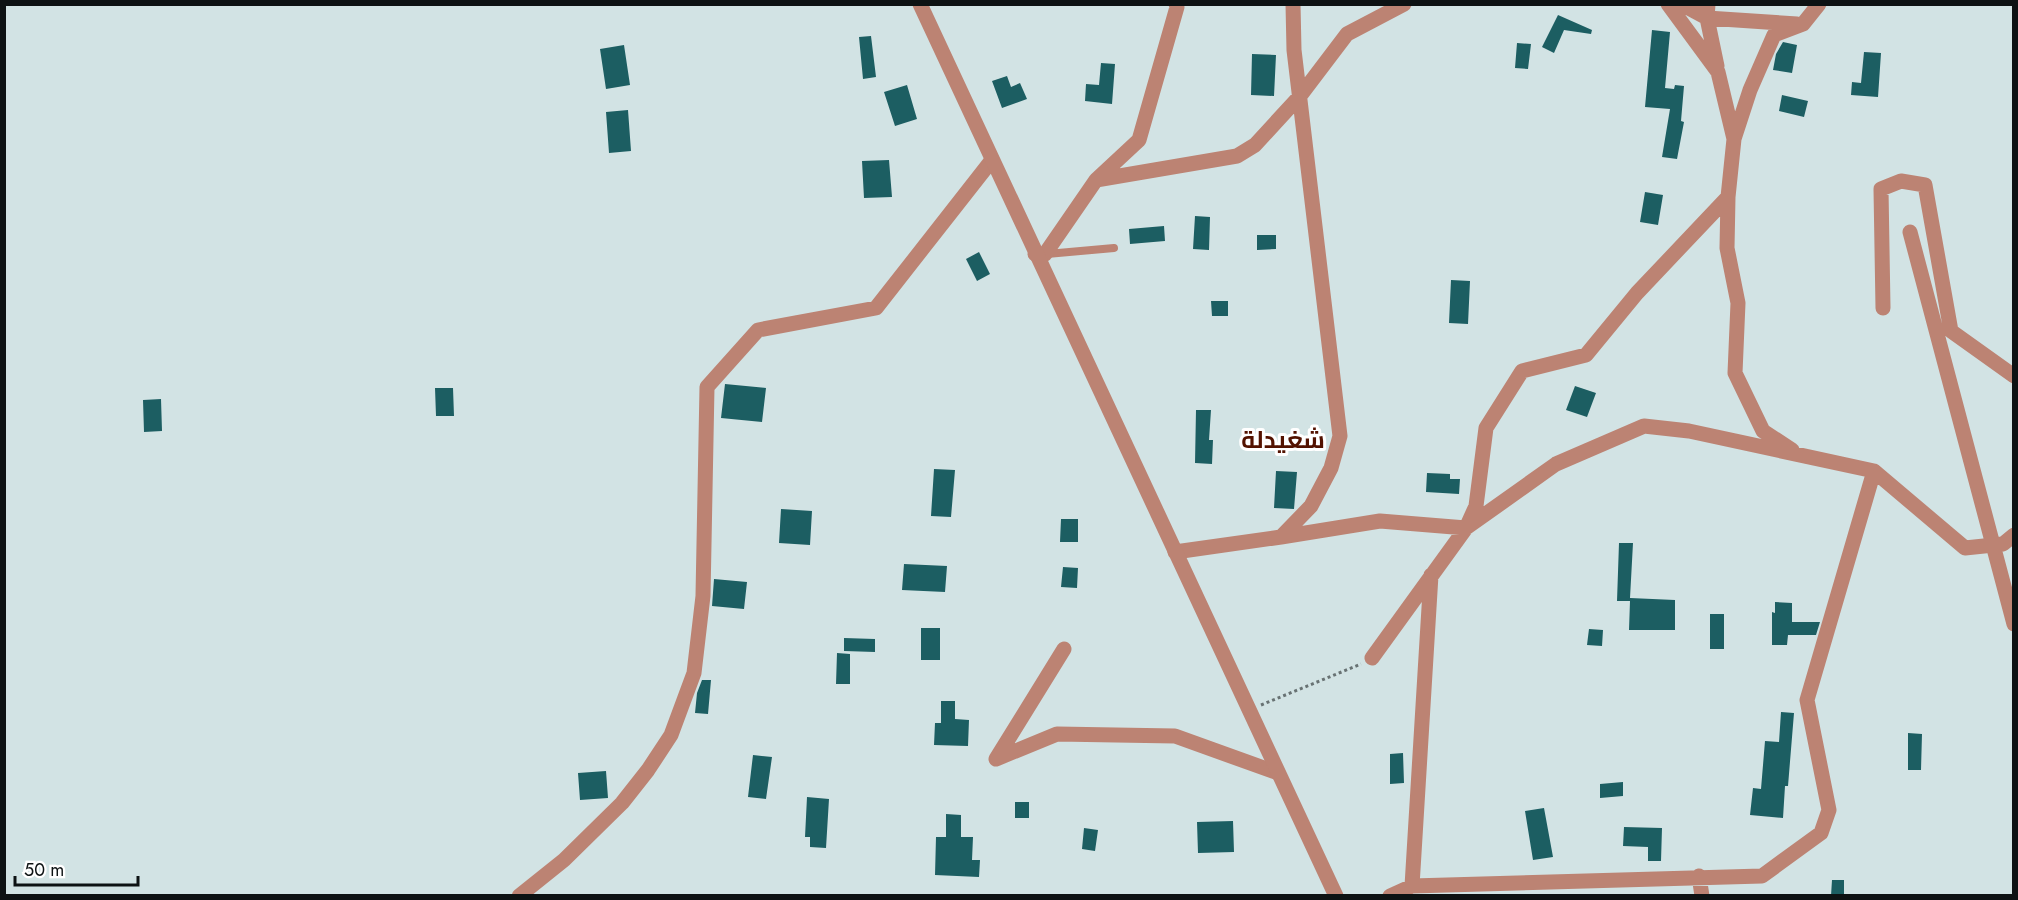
<svg xmlns="http://www.w3.org/2000/svg" width="2018" height="900" font-family="Jost,Cairo,sans-serif">
<style>
.building{fill:#1c5e62}
.lines{fill:none;stroke-linecap:round;stroke-linejoin:round}
.path{stroke:#687273;stroke-width:3;stroke-dasharray:3 3;stroke-linecap:butt}
.service{stroke:#bc8373;stroke-width:8}
.minor{stroke:#bc8373;stroke-width:15}
.tertiary{stroke:#bc8373;stroke-width:15}
.labels{text-anchor:middle;stroke-width:6;stroke-linejoin:round;paint-order:stroke}
.quarter-label{font-size:24px;font-weight:bold;fill:#531200;stroke:#fff}
</style>
<rect width="100%" height="100%" fill="#d2e3e4"/>
<path class="building" d="M1558,15L1592,30L1591,34L1564,30L1554,53L1542,47Z
M1652,30L1670,32L1665,88L1674,89L1675,85L1684,86L1681,121L1684,122L1677,159L1662,157L1670,109L1645,107Z
M871,36L876,77L863,79L859,37Z
M1783,42L1797,45L1792,73L1773,70L1776,54Z
M1517,43L1531,44L1528,69L1515,68Z
M624,45L630,85L606,89L600,49Z
M1864,52L1881,53L1878,97L1851,95L1852,82L1861,83Z
M1252,54L1276,55L1274,96L1251,95Z
M1101,63L1115,64L1112,104L1085,101L1086,84L1099,85Z
M1007,76L1011,87L1020,83L1027,99L1002,108L992,81Z
M907,85L917,119L895,126L884,92Z
M1782,95L1808,101L1804,117L1779,111Z
M628,110L631,151L609,153L606,112Z
M889,160L892,197L864,198L862,161Z
M1645,192L1663,195L1658,225L1640,222Z
M1195,216L1210,217L1209,250L1193,249Z
M1164,226L1165,241L1130,244L1129,229Z
M1257,235H1276V249L1257,250Z
M979,252L990,274L977,281L966,259Z
M1451,280L1470,281L1468,324L1449,323Z
M1211,301H1228V316H1212Z
M725,384L766,388L762,422L721,418Z
M1575,386L1596,393L1587,417L1566,410Z
M435,388H453L454,416H436Z
M161,399L162,431L144,432L143,400Z
M1196,410H1211L1209,440H1213L1212,464L1195,463Z
M934,469L955,470L951,517L931,516Z
M1276,471L1297,472L1294,509L1274,508Z
M1427,473L1450,474V479H1460L1459,494L1426,492Z
M781,509L812,511L810,545L779,543Z
M1061,519H1078V542H1060Z
M1619,543H1633L1630,598L1675,600V630H1629L1630,601H1617Z
M904,564L947,566L945,592L902,590Z
M1063,567L1078,568L1077,588L1061,587Z
M714,579L747,582L744,609L712,606Z
M1775,602L1792,603V622H1820L1816,635H1788L1787,645H1772V612L1775,613Z
M1710,614H1724V649H1710Z
M921,628H940V660H921Z
M1589,629L1603,630L1602,646L1587,645Z
M844,638L875,639V652L844,651Z
M837,653L850,654V684H836Z
M702,680H711L708,714L695,713L697,693Z
M941,701H955V719L969,720L968,746L934,745L935,723H941Z
M1781,712L1794,713L1788,786H1785L1783,818L1750,815L1753,788L1761,789L1765,741L1779,742Z
M1908,733L1922,734L1921,770H1908Z
M1403,753L1404,783L1390,784V754Z
M753,755L772,757L766,799L748,797Z
M606,771L608,798L580,800L578,773Z
M1623,782V796L1600,798V784Z
M807,797L829,799L826,848L810,847V837H805Z
M1015,802H1029V818H1015Z
M1544,808L1553,857L1533,860L1525,811Z
M946,814L961,815V837H973L972,860H980L979,877L935,875L936,837H946Z
M1233,821L1234,852L1198,853L1197,822Z
M1624,827L1662,828L1661,861H1648V847L1623,846Z
M1084,828L1098,830L1095,851L1082,849Z
M1832,880H1844V896H1831Z"/>
<g class="lines">
<path class="path" d="M1261,705L1361,664"/>
<path class="service" d="M1047,254L1114,248"/>
<path class="minor" d="M1681,4L1707,18L1797,24
M1708,4L1707,18L1717,66
M1734,139L1750,90L1774,35L1803,24L1819,4
M1096,180L1139,140L1177,7L1176,4
M1728,197L1727,248L1738,303L1735,373L1763,431L1792,450
M1910,232L2014,624
M1035,254H1045L1096,180L1237,156L1255,145L1300,96L1347,34L1404,4
M1883,308L1881,189L1901,181L1925,185L1951,331L2014,376
M1281,537L1380,521L1466,528L1556,464L1644,426L1689,431L1874,471L1965,548L2003,544L2014,535
M1175,552L1281,537L1311,506L1331,468L1340,436L1294,50L1293,4
M1064,649L996,759L1057,734L1175,736L1278,773
M1372,658L1466,528L1476,506L1486,428L1522,371L1586,355L1637,293L1728,197L1734,139L1718,72L1668,4
M1699,876L1702,896
M1412,886L1431,575
M519,896L564,860L622,803L648,770L671,735L694,673L703,596L707,387L758,330L876,308L992,160
M1390,896L1412,886L1762,876L1821,833L1829,810L1807,700L1874,471"/>
<path class="tertiary" d="M920,4L1336,896"/>
</g>
<g class="labels">
<g class="quarter-label">
<text x="1283" y="448">شغيدلة</text>
</g>
</g>
<rect width="2018" height="900" fill="none" stroke="#0d1213" stroke-width="12"/>
<path d="M15 876v9h123v-9" fill="none" stroke="#0d1213" stroke-width="3"/>
<text x="24" y="876" font-size="18" fill="#0d1213" stroke="#ffffff" stroke-width="4.5" paint-order="stroke">50 m</text>
</svg>
